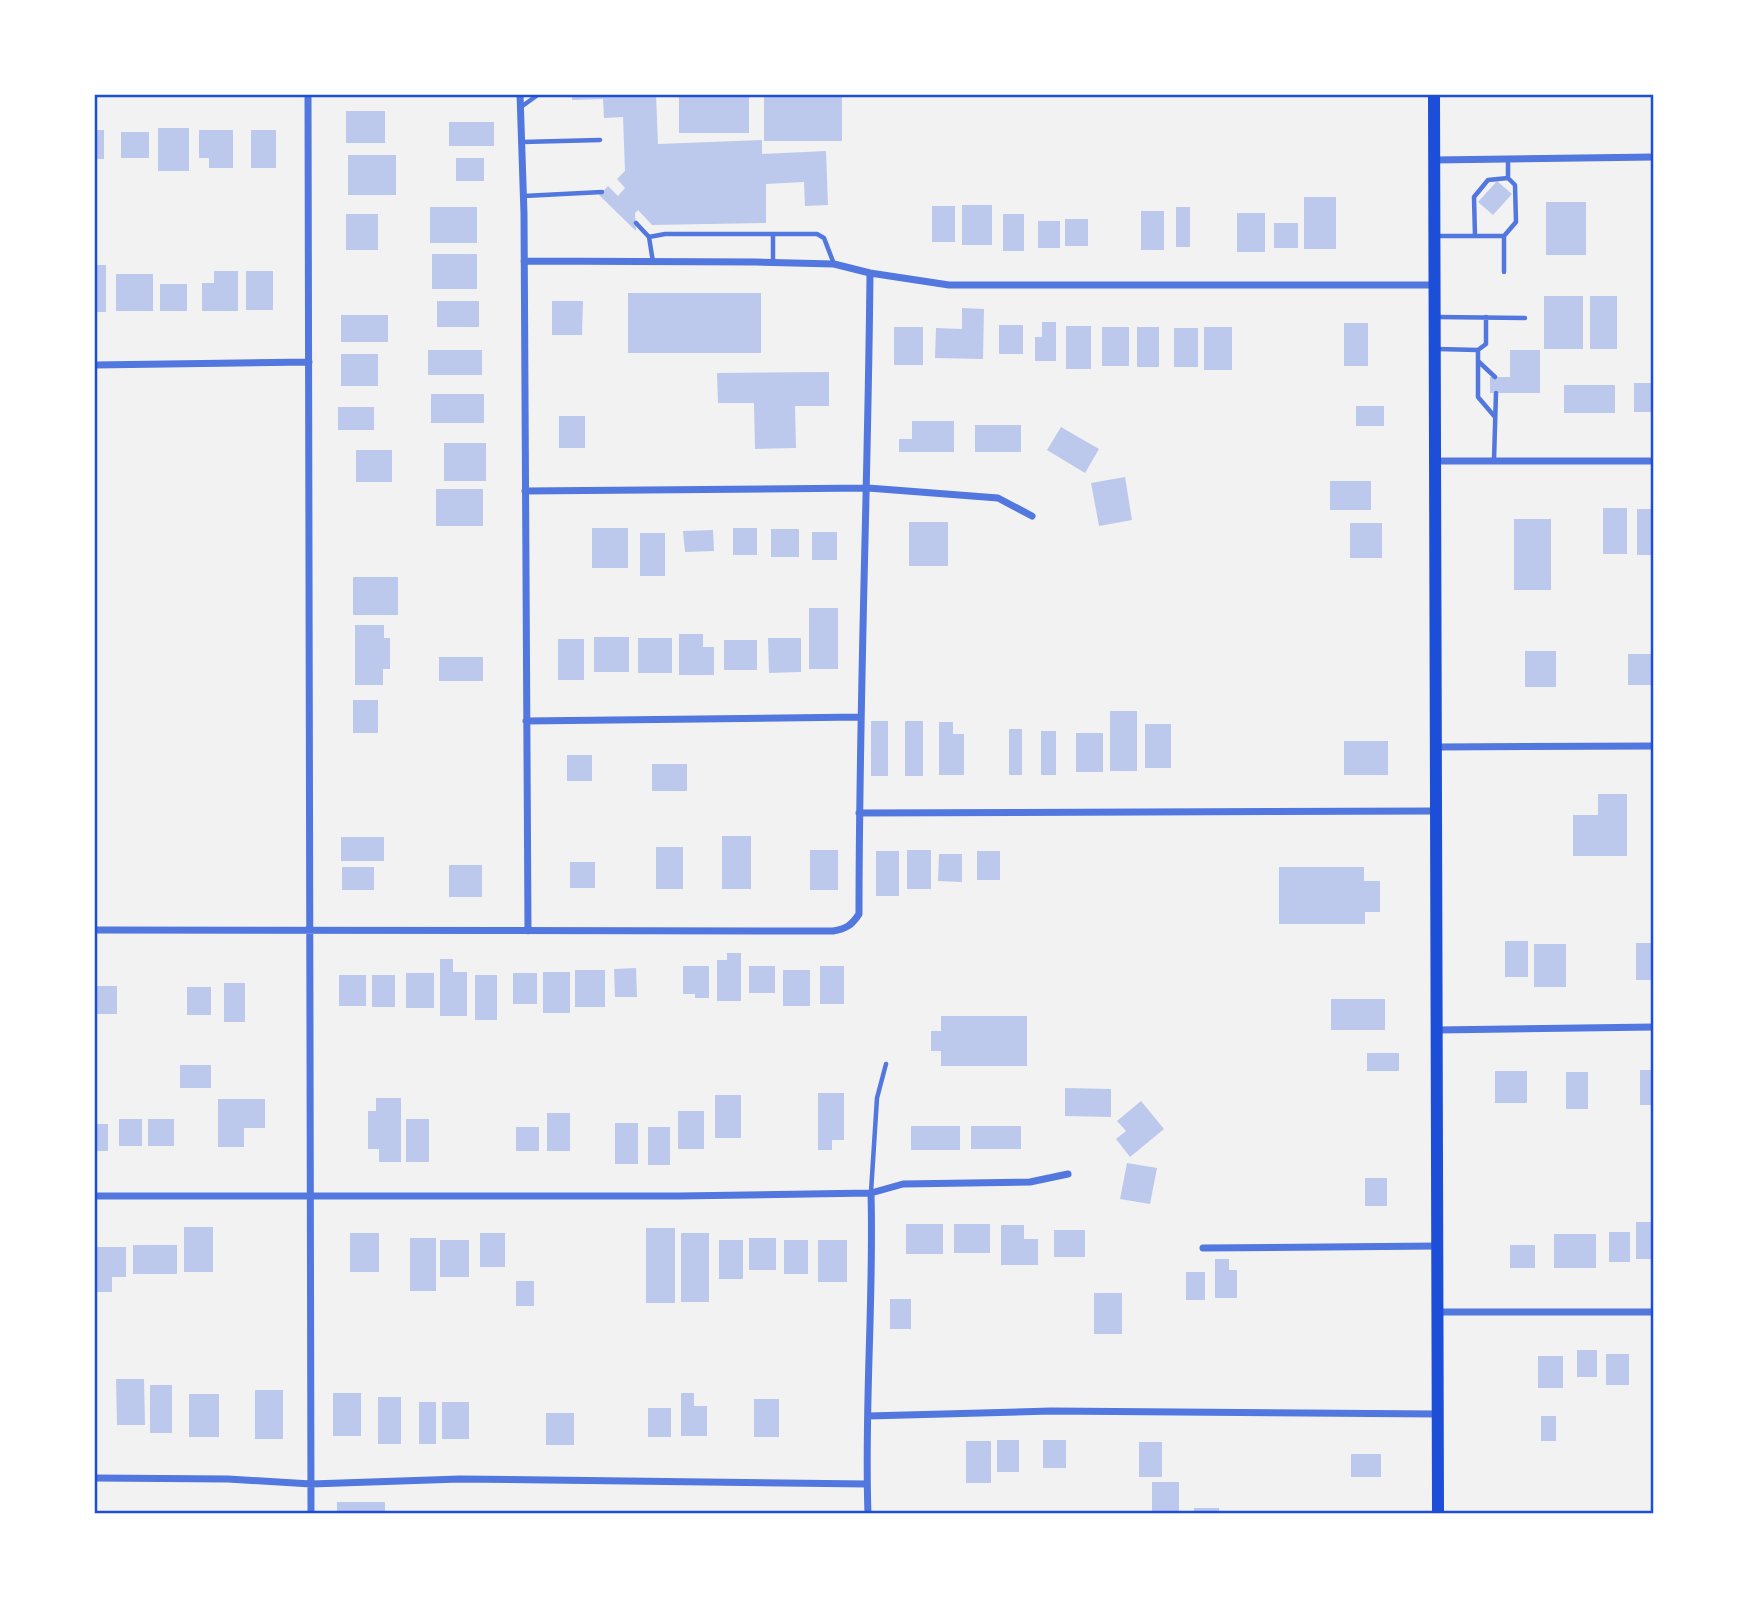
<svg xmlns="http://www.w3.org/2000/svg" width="1748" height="1608" font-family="Ubuntu,sans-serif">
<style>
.building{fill:#bdc9ec}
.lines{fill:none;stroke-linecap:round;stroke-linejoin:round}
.service{stroke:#5277de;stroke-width:4.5}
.minor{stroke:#5277de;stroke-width:7}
.secondary{stroke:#1d4ed8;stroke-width:12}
.neatline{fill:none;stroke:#1d4ed8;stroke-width:2.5}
</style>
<rect width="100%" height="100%" fill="#f2f2f2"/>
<path class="building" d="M572,94H656L658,144L762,140V154L826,151L828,205L805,206L804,182L766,184V223L652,225L638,210L635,213L636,231L599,195L608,186L618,196L625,188L617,179L625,171L623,117L604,118L603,99L572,100Z
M679,94H749V133H679Z
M764,94H842V141H764Z
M346,111H385V143H346Z
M449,122H494V146H449Z
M158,128H189V171H158Z
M94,130H104V159H94Z
M199,130H233V168H209V158H199Z
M251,130H276V168H251Z
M121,132H149V158H121Z
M348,155H396V195H348Z
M456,158H484V181H456Z
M1497,181L1512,194L1493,215L1478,202Z
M1304,197H1336V249H1304Z
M1546,202H1586V255H1546Z
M962,205H992V245H962Z
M932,206H955V242H932Z
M430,207H477V243H430Z
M1176,207H1190V247H1176Z
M1141,211H1164V250H1141Z
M1237,213H1265V252H1237Z
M346,214H378V250H346Z
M1003,214H1024V251H1003Z
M1065,219H1088V246H1065Z
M1038,221H1060V248H1038Z
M1274,223H1298V248H1274Z
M432,254H477V289H432Z
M94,265H106V312H94Z
M214,271H238V311H202V283H214Z
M246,271H273V310H246Z
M116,274H153V311H116Z
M160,284H187V311H160Z
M628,293H761V353H628Z
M1544,296H1583V349H1544Z
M1590,296H1617V349H1590Z
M437,301H479V327H437Z
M552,301H583L582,335H552Z
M962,308L984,309L983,359L935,358L936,328L962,329Z
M341,315H388V342H341Z
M1042,322H1056V361H1035V337H1042Z
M1344,323H1368V366H1344Z
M999,325H1023V354H999Z
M1066,326H1091V369H1066Z
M894,327H923V365H894Z
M1102,327H1129V366H1102Z
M1137,327H1159V367H1137Z
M1204,327H1232V370H1204Z
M1174,328H1198V367H1174Z
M428,350H482V375H428Z
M1510,350H1540V393H1490V377H1510Z
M341,354H378V386H341Z
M829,372V406H795L796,448L755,449L754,403H718L717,373Z
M1634,383H1654V412H1634Z
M1564,385H1615V413H1564Z
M431,394H484V423H431Z
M1356,406H1384V426H1356Z
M338,407H374V430H338Z
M559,416H585V448H559Z
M912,421H954V452H899V439H912Z
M975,425H1021V452H975Z
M1061,427L1099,449L1085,473L1047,450Z
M444,443H486V481H444Z
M356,450H392V482H356Z
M1125,477L1132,520L1099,526L1091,483Z
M1330,481H1371V510H1330Z
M436,489H483V526H436Z
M1603,508H1627V554H1603Z
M1637,509H1654V555H1637Z
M1514,519H1551V590H1514Z
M909,522H948V566H909Z
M1350,523H1382V558H1350Z
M592,528H628V568H592Z
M733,528H757V555H733Z
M771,529H799V557H771Z
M713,530L714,551L685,552L683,531Z
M812,532H837V560H812Z
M640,533H665V576H640Z
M353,577H398V615H353Z
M809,608H838V669H809Z
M355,625H384V638H390V669H383V685H355Z
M679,634H703V647H714V675H679Z
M594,637H629V672H594Z
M638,638H672V673H638Z
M768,638H801V672L769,673Z
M558,639H584V680H558Z
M724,640H757V670H724Z
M1525,651H1556V687H1525Z
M1628,654H1654V685H1628Z
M439,657H483V681H439Z
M353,700H378V733H353Z
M1110,711H1137V771H1110Z
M871,721H888V776H871Z
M905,721H923V776H905Z
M939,722H953V734H964V775H939Z
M1145,724H1171V768H1145Z
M1009,729H1022V775H1009Z
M1041,731H1056V775H1041Z
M1076,733H1103V772H1076Z
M1344,741H1388V775H1344Z
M567,755H592V781H567Z
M652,764H687V791H652Z
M1598,794H1627V856H1573V815H1598Z
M722,836H751V889H722Z
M341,837H384V861H341Z
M656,847H683V889H656Z
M810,850H838V890H810Z
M907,850H931V889H907Z
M876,851H899V896H876Z
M977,851H1000V880H977Z
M939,854H962V882L938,881Z
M570,862H595V888H570Z
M449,865H482V897H449Z
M342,867H374V890H342Z
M1279,867H1364V881H1380V912H1365V924H1279Z
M1505,941H1528V977H1505Z
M1636,943H1654V980H1636Z
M1534,944H1566V987H1534Z
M727,953H741V1001H717V960H727Z
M440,959H453V972H467V1016H440Z
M683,966H709V998H695V994H683Z
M749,966H775V993H749Z
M820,966H844V1004H820Z
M636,968L637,997H615L614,969Z
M575,970H605V1007H575Z
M783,970H810V1006H783Z
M543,972H570V1013H543Z
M406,973H434V1008H406Z
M513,973H537V1004H513Z
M339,975H366V1006H339Z
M372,975H395V1007H372Z
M475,975H497V1020H475Z
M224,983H245V1022H224Z
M94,986H117V1014H94Z
M187,987H211V1015H187Z
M1331,999H1385V1030H1331Z
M941,1016H1027V1066H941V1051H931V1031H941Z
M1367,1053H1399V1071H1367Z
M180,1065H211V1088H180Z
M1640,1070H1654V1105H1640Z
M1495,1071H1527V1103H1495Z
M1566,1072H1588V1109H1566Z
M1065,1088L1111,1089V1117L1065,1116Z
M818,1093H844V1140H832V1150H818Z
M715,1095H741V1138H715Z
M376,1098H401V1162H379V1149H368V1111H376Z
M218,1099H265V1128H244V1147H218Z
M1141,1101L1164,1129L1130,1157L1116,1139L1126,1131L1117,1121Z
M678,1111H704V1149H678Z
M547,1113H570V1151H547Z
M119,1119H142V1146H119Z
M148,1119H174V1146H148Z
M406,1119H429V1162H406Z
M615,1123H638V1164H615Z
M94,1124H108V1151H94Z
M911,1126H960V1150H911Z
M971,1126H1021V1149H971Z
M516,1127H539V1151H516Z
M648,1127H670V1165H648Z
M1127,1163L1157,1168L1150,1204L1120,1199Z
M1365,1178H1387V1206H1365Z
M1636,1222H1654V1259H1636Z
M906,1224H943V1254H906Z
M954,1224H990V1253H954Z
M1001,1225H1024V1239H1038V1265H1001Z
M184,1227H213V1272H184Z
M646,1228H675V1303H646Z
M1054,1230H1085V1257H1054Z
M1609,1232H1630V1262H1609Z
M350,1233H379V1272H350Z
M480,1233H505V1267H480Z
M681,1233H709V1302H681Z
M1554,1234H1596V1268H1554Z
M410,1238H436V1291H410Z
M749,1238H776V1270H749Z
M440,1240H469V1277H440Z
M719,1240H743V1279H719Z
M784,1240H808V1274H784Z
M818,1240H847V1282H818Z
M133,1245H177V1274H133Z
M1510,1245H1535V1268H1510Z
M94,1247H126V1277H112V1292H94Z
M1215,1259H1229V1270H1237V1298H1215Z
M1186,1272H1205V1300H1186Z
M516,1281H534V1306H516Z
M1094,1293H1122V1334H1094Z
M890,1299H911V1329H890Z
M1577,1350H1597V1377H1577Z
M1606,1354H1629V1385H1606Z
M1538,1356H1563V1388H1538Z
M116,1379H144L145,1425H117Z
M150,1385H172V1433H150Z
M255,1390H283V1439H255Z
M333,1393H361V1436H333Z
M681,1393H694V1406H707V1436H681Z
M189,1394H219V1437H189Z
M378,1397H401V1444H378Z
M754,1399H779V1437H754Z
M419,1402H436V1444H419Z
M442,1402H469V1439H442Z
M648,1408H671V1437H648Z
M546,1413H574V1445H546Z
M1541,1416H1556V1441H1541Z
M997,1440H1019V1472H997Z
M1043,1440H1066V1468H1043Z
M966,1441H991V1483H966Z
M1139,1442H1162V1477H1139Z
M1351,1454H1381V1477H1351Z
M1152,1482H1179V1514H1152Z
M337,1502H385V1514H337Z
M1194,1508H1219V1514H1194Z"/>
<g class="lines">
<path class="service" d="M521,107L539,94
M522,142L600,140
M524,196L602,192
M636,223L649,237L653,262
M773,234V262
M1435,236H1504L1516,222L1515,185L1508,178V159
M1475,236L1474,197L1488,180L1508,178
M1504,236V272
M649,237L665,234H817L824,238L834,264
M1436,317L1525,318
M1437,349L1478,350L1486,344V317
M1478,350V397L1495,417
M1478,361L1495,377
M1494,460L1496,393
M871,1192L877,1098L886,1064"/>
<path class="minor" d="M308,94L311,1514
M520,94L524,214L528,931
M1434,160L1654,157
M524,261L756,262L834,264L870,273L949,285H1435
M94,365L309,362
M1436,461H1654
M525,491L868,488L998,498L1032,516
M526,721L860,717
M1437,747L1654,746
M859,813L1437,811
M94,930L833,931C846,929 852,925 859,914C859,700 868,487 870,273
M1437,1030L1654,1027
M94,1196H679L871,1193L903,1184L1030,1182L1068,1174
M1203,1248L1438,1246
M1438,1312H1654
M868,1416L1051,1411L1438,1414
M94,1478L228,1479L311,1484L460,1479L867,1484
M868,1514C864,1407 874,1300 871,1193"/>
<path class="secondary" d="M1434,94L1438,1514"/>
</g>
<rect width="1748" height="1608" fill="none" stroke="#ffffff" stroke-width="192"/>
<rect x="96" y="96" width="1556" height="1416" class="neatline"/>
</svg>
